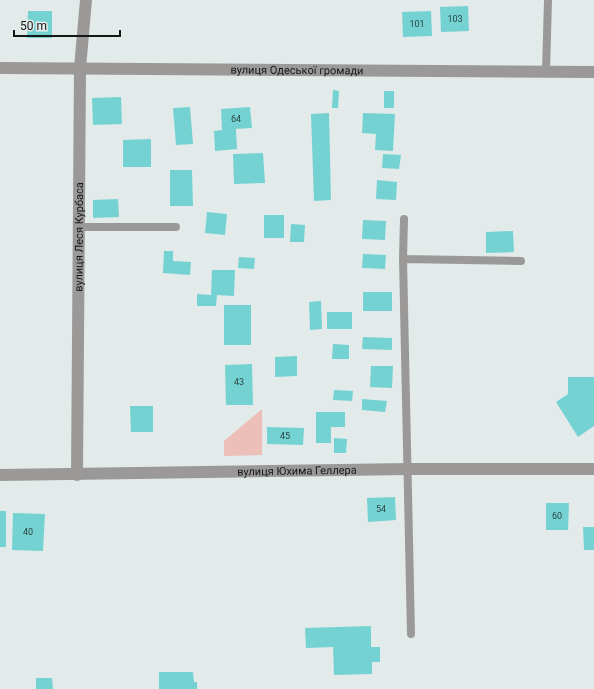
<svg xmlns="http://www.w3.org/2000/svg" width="594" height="689" font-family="Roboto,sans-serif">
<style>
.green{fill:#edbfb9}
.building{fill:#75d2d2}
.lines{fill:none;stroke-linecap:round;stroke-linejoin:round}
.lane{stroke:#9b9898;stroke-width:8}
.street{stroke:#9b9898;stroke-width:12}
.labels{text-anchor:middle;stroke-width:3;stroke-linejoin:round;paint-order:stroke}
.number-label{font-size:9px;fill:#2c4645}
.street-label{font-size:11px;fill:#141716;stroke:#e3eaea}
</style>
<rect width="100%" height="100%" fill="#e3eaea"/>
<path class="green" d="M262,409V455L224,456V441Z"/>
<path class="building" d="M468,6L469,31L441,32L440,7Z
M28,11H52V38H27Z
M431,11L432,36L403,37L402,12Z
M333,90L339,91L338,108H332Z
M384,91H394V108H384Z
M121,97L122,124L93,125L92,98Z
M190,107L193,144L176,145L173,108Z
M250,107L252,128L236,129L237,149L215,151L214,131L222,130L221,109Z
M329,113L331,200L314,201L311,114Z
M363,113L395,114L393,151L375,150L376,134L362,133Z
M151,139V167H123V140Z
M263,153L265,183L234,184L233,154Z
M383,154L401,155L399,169L382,168Z
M170,170H192L193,206H170Z
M377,180L397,182L396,200L376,199Z
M118,199L119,217L93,218V200Z
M207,212L227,214L225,235L205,233Z
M264,215H284V238H264Z
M363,220L386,221L385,240L362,239Z
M291,224L305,225L304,242H290Z
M513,231L514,252L486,253V232Z
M164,251H173V261L191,262L190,275L163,273Z
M363,254L386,255L385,269L362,268Z
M239,257L255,258L254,269L238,268Z
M212,270H235L234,296L217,295L216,306H197V294L211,295Z
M363,292H392V311H363Z
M321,301L322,329L310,330L309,302Z
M224,305H251V345H224Z
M327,312H352V329H327Z
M363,337L392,338V350L362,349Z
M333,344L349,345V359H332Z
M297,356V376L275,377V357Z
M252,364L253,405H226L225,365Z
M371,366H393L392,388L370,387Z
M568,377H594V426L578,437L556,402L568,394Z
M334,390L353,391L352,401L333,400Z
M362,399L387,401L385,412L362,410Z
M130,406H153V432H131Z
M316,412H345V427H331V443H316Z
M267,427L304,428L303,445L267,444Z
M334,438L347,439L346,453H334Z
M395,497L396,520L368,522L367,498Z
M546,503H569L568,530H546Z
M0,511H6V547H0Z
M13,513L45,514L43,551L12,550Z
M583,527H594V550H584Z
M371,626V647H380V662H372V674L334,675L333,647L306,648L305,628Z
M159,672H193L194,682H197V689H159Z
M36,678H52L53,689H36Z"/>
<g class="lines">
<path class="lane" d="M546,71L548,0
M79,227H176
M403,259L404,219
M411,634L403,259L521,261"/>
<g class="street">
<path id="s1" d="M0,68L594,72"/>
<path id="s2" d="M0,475L408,469H594"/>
<path id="s3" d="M77,475L80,68L86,0"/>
</g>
</g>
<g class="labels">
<g class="number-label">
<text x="455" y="22">103</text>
<text x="417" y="27">101</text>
<text x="236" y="122">64</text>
<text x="239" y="385">43</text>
<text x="285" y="439">45</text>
<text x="381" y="512">54</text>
<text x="557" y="519">60</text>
<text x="28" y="535">40</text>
</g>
<g class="street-label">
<text dy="4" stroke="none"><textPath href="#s1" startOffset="297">вулиця Одеської громади</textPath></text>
<text dy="4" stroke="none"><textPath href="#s3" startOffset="238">вулиця Леся Курбаса</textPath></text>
<text dy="4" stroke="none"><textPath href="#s2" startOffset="297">вулиця Юхима Геллера</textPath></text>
</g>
</g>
<path d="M14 30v6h106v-6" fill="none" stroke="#141716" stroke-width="2"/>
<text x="20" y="30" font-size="12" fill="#141716" stroke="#e3eaea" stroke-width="3" paint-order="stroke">50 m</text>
</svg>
